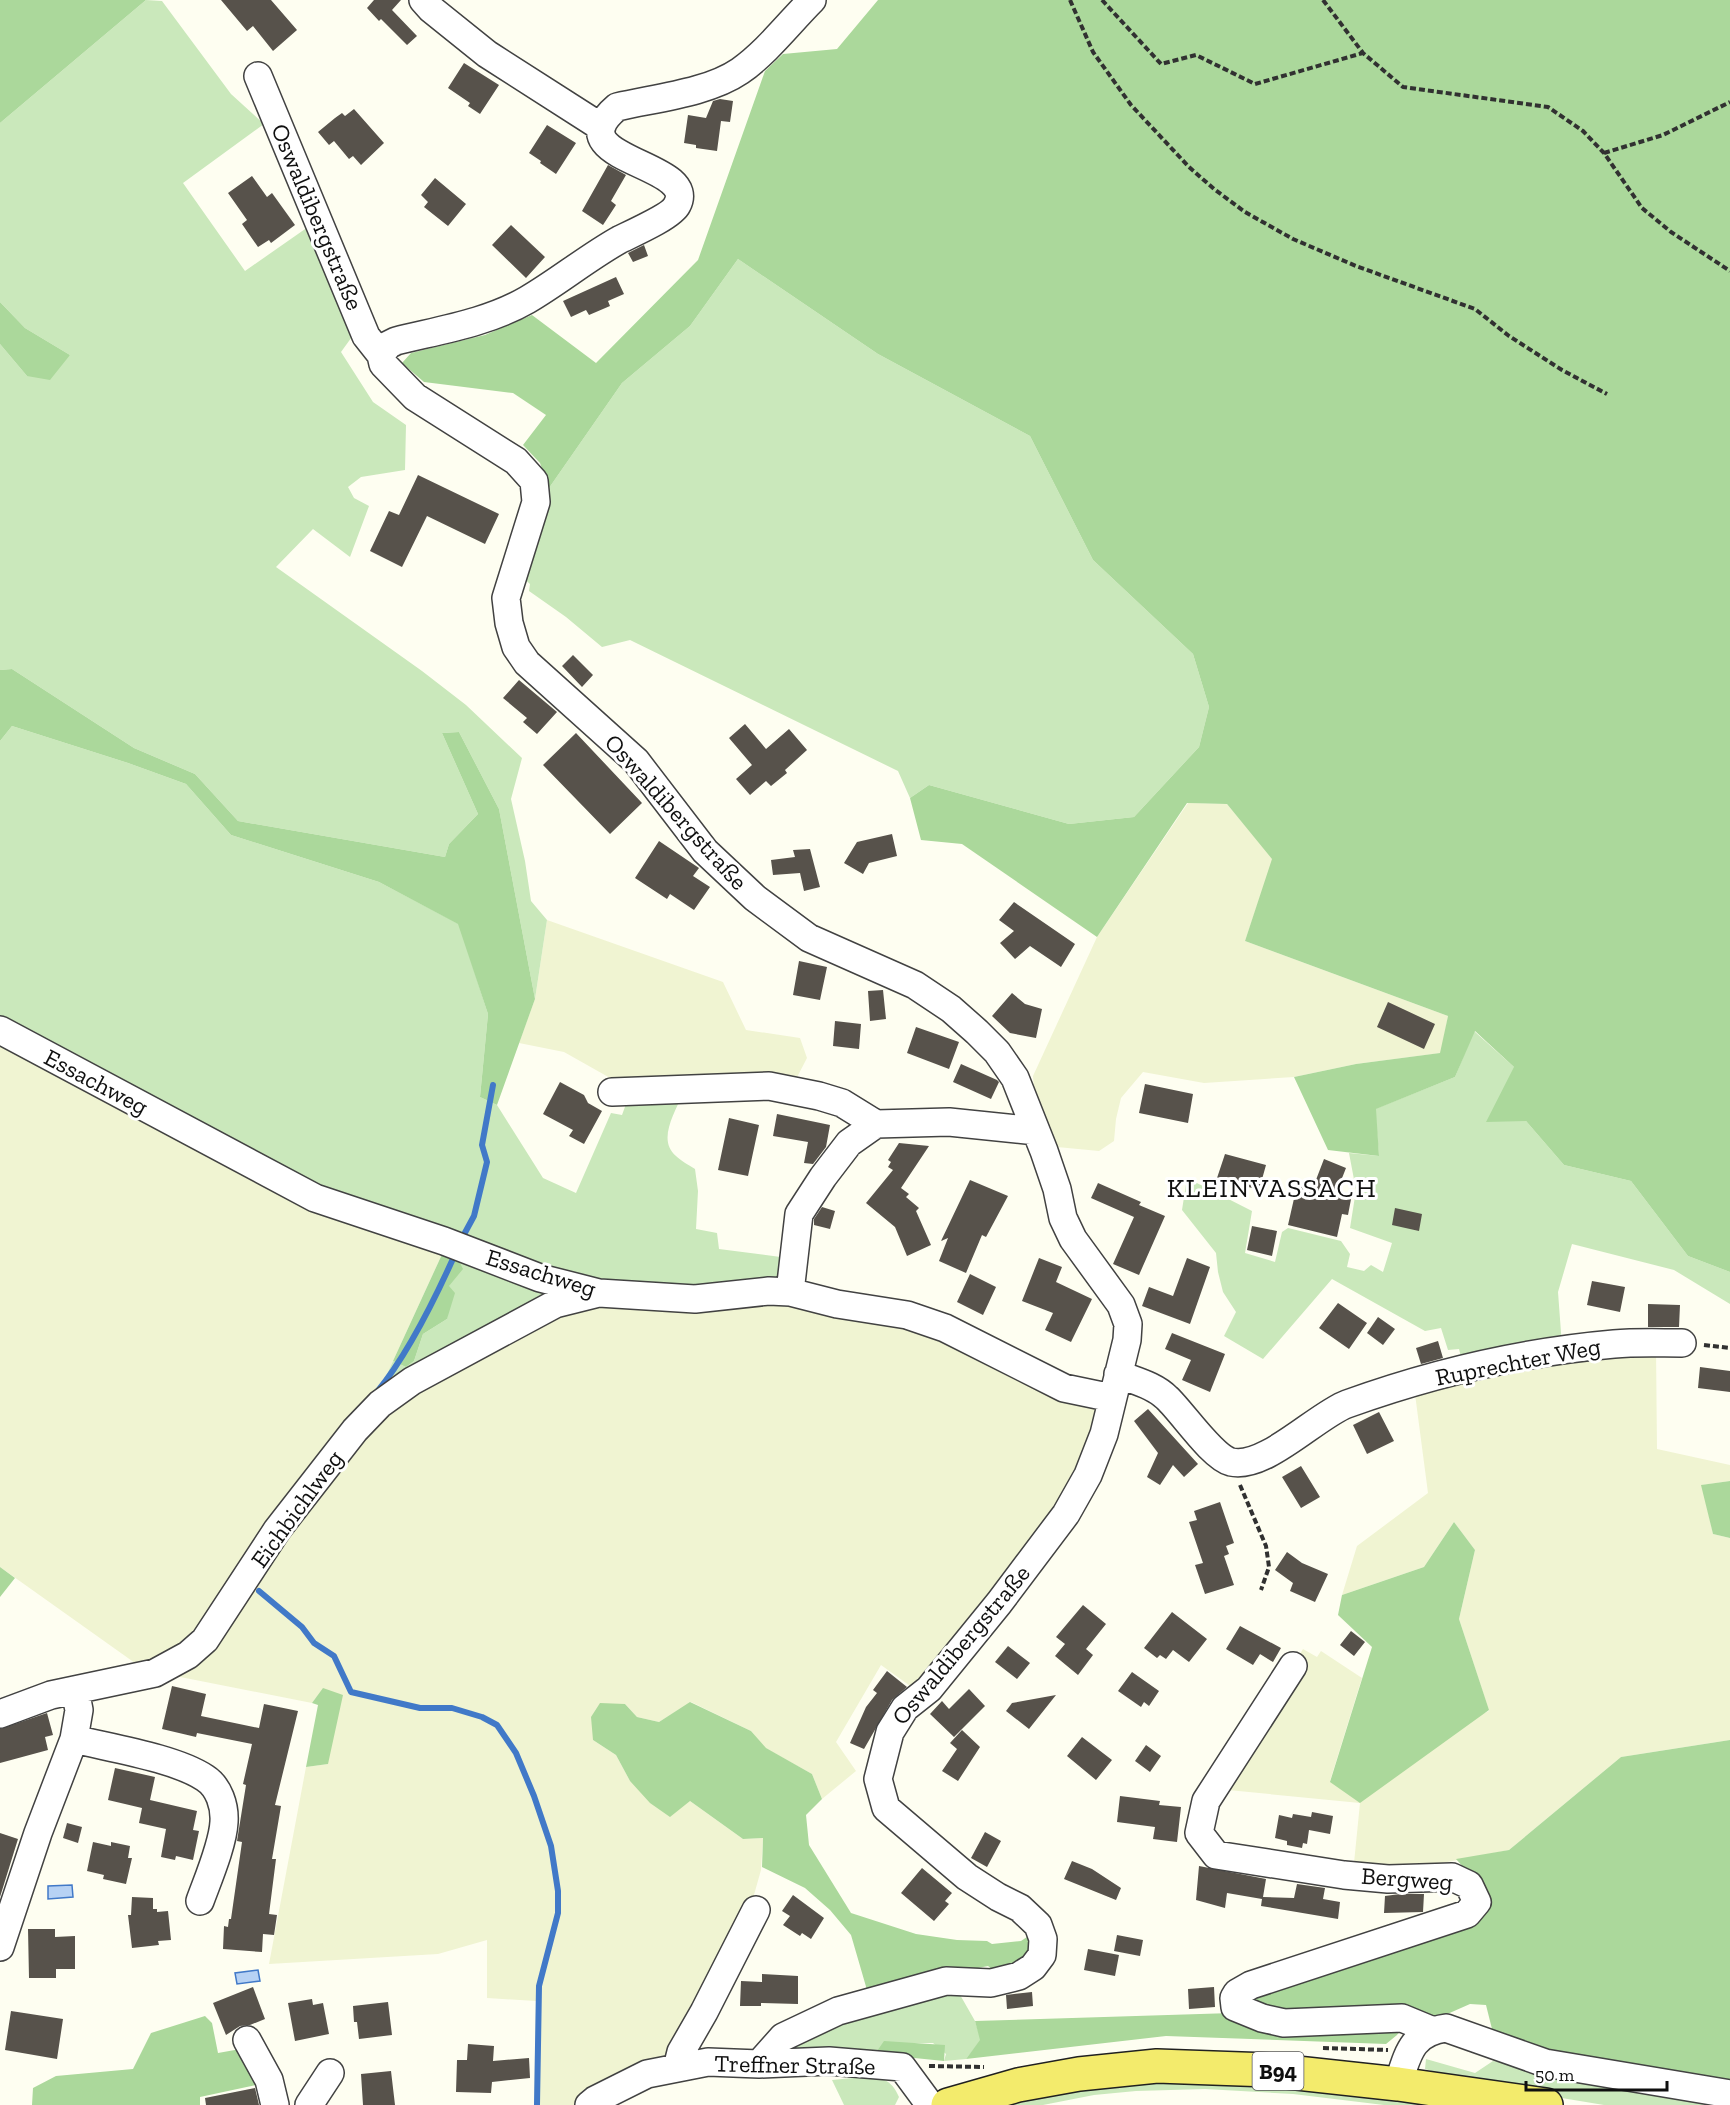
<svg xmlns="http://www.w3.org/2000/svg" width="1730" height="2105" font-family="'Zilla Slab',serif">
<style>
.farmland{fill:#f0f4d2}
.green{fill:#cae8bb}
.forest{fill:#abd89b}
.water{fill:#b7d2f4;stroke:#4179c8;stroke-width:1.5}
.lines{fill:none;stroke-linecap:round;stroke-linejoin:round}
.stream{stroke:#4179c8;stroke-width:6}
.building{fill:#57524b}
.minor-casing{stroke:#424242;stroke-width:30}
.major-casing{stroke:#202020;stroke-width:36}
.path{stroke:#313131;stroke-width:4;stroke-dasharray:6 3;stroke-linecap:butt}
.minor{stroke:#fff;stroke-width:27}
.major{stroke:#f3eb6c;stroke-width:33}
.labels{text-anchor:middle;stroke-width:6;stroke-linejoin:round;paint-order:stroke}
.shield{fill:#fff;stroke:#575757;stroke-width:1.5}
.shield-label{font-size:22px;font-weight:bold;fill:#0f0f0f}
.street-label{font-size:24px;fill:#0f0f0f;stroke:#fff}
.quarter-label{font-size:27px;letter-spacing:1.5px;fill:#0f0f0f;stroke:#fff}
</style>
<rect width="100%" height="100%" fill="#fefef1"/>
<path class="farmland" d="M1188,803L1227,804L1273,859L1245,941L1448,1016L1441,1053L1356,1064L1294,1077L1204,1083L1143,1072L1121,1098L1116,1119L1114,1141L1099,1151L1057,1147L1047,1141L1036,1119L1033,1076L1097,937Z
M547,920L723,982L746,1030L800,1038L807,1058L793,1085L619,1083L564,1052L519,1043L535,999Z
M0,1037L444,1250L381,1387L206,1627L142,1668L0,1567Z
M772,1296L955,1336L1100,1408L1082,1472L920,1693L881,1665L836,1742L856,1771L822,1799L812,1774L765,1748L751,1731L691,1702L659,1722L637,1717L625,1704L593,1740L616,1755L630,1781L690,1801L743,1839L763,1838L761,1870L750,1909L665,2065L580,2105H534L536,2001L487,1998V1940L438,1954L269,1964L306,1767L328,1764L324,1688L312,1703L165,1674L249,1586L369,1426L416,1386L548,1314L599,1299Z
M1656,1348L1657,1449L1730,1465V1481L1702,1485L1713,1534L1730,1538V1740L1621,1757L1509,1850L1401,1871L1354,1863L1360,1803L1218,1789L1303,1649L1317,1657L1321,1651L1362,1678L1330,1781L1489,1711L1459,1619L1475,1550L1454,1522L1424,1567L1342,1595L1357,1546L1428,1493L1415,1394L1412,1386Z"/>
<path class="green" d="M146,0L162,1L231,94L264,124L183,183L245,271L308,227L354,334L341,352L373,402L406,425L405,470L361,477L348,487L354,498L369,506L350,557L313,529L276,567L422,671L466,705L522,758L511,799L525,861L531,901L547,920L535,999L499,809L459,732L442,733L478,814L449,844L445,857L238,821L195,774L134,748L12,669L0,670V344L27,376L70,355L25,328L0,302V123Z
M738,259L878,354L1030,436L1093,560L1193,654L1209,707L1199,747L1134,817L1069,824L929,785L910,798L898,771L630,640L602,647L566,617L529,591L530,584L522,577L549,488L622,383L690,326Z
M12,726L128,763L186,784L231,835L379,882L459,924L488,1014L480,1097L497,1105L543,1178L576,1193L611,1113L622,1115L626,1104L682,1095C675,1113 657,1140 676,1156C681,1161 689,1165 695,1169L698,1191L696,1229L717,1233L719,1249L788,1258L784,1281L736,1291L610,1287L345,1203L0,1023V741Z
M1474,1031L1514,1067L1526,1121L1564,1165L1631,1181L1688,1256L1730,1272V1304L1674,1270L1572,1244L1558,1292L1562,1346L1462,1361L1459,1349L1448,1350L1441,1328L1425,1331L1332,1279L1263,1359L1224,1336L1236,1312L1223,1292L1218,1272L1216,1253L1182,1210L1187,1178L1252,1211L1245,1253L1275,1262L1282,1232L1288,1228L1341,1241L1350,1254L1347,1267L1364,1271L1371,1265L1383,1272L1392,1243L1350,1228L1356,1190L1349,1153L1379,1156L1375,1109L1455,1077Z
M455,1253L580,1290L381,1387L393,1361L406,1367L414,1361L423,1334L447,1319L449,1286Z
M959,1993L975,2021L981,2040L966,2059L944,2061L946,2054L933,2043H915L875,2054L803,2056L795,2047L796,2036L903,1994Z
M1426,2059L1475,2073L1493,2061L1730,2105H1604L1471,2083L1425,2069Z
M863,2077C881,2078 891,2078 899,2097L895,2105H844L832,2080Z
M1145,2082L1294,2087L1446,2105H1384L1293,2094L1205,2089L1136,2091L1094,2095L1043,2105H996L1060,2090Z"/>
<path class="forest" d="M0,0H146L0,123Z
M878,0H1730V1272L1688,1256L1631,1181L1564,1165L1526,1121L1486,1122L1514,1067L1475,1031L1455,1077L1376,1109L1379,1156L1328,1150L1294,1077L1356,1064L1440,1053L1448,1016L1245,941L1272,859L1227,804L1187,803L1097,937L962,844L921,840L910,798L929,785L1069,824L1134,817L1199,747L1209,707L1193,654L1093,560L1030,436L878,354L738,259L690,326L622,383L549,488L540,463L523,445L546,415L513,393L424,382L402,363L411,353L485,335L532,315L596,363L698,260L765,71L783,54L837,49Z
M0,302L25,328L70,355L50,380L27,376L0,344Z
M12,669L134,748L195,774L238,821L445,857L449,844L478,814L442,733L459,732L499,809L535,999L497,1105L480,1097L488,1014L458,924L379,882L231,835L186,784L128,763L12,726L0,741V670Z
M444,1250L455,1253L463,1269L449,1286L455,1293L447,1319L423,1334L414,1361L406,1367L393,1361Z
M1730,1481V1538L1713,1534L1701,1485Z
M1454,1522L1475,1550L1459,1619L1489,1710L1360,1803L1330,1782L1372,1647L1338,1615L1342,1595L1424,1567Z
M0,1567L15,1578L0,1597Z
M323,1688L343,1695L328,1764L306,1767L318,1705L312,1703Z
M690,1702L751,1731L766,1748L812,1774L822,1799L806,1815L809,1845L851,1913L916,1934L957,1940L987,1941L992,1944L1021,1941L1027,1937L1033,1927L1035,1952L998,1974L988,1966L867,1990L851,1935L830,1910L805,1888L762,1867L763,1838L743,1839L690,1801L670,1817L650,1803L630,1781L616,1755L593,1740L591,1717L600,1703L625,1704L637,1717L659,1722Z
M1730,1740V2087L1538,2053L1494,2037L1486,2005L1470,2004L1436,2019L1271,2014L1248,1999L1475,1912L1482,1888L1456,1859L1509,1850L1621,1757Z
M1232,2013L1404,2026L1397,2035L1386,2044L1166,2036L966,2059L980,2040L975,2021Z
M205,2016L212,2023L218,2053L246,2048L265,2083L200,2097V2105H32L33,2088L56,2076L133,2069L151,2033Z
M884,2041L945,2045L944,2061L875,2054Z"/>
<path class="water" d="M72,1885L73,1897L48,1899V1886Z
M258,1970L260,1981L237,1984L235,1973Z"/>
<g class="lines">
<path class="stream" d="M461,1240L474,1216L487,1162L482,1145L493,1085
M377,1392C408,1354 436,1297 456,1252
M259,1591L302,1627L314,1643L334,1656L351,1692L420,1708H452L482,1717L497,1725L516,1753L534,1796L551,1846L558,1891V1913L539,1986L537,2105"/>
</g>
<path class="building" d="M221,0H271L297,30L273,51L253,26L247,31Z
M374,0H401L392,10L417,36L407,45L381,19L379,21L367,8Z
M464,63L499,85L480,114L468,106L470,103L448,88Z
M720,99L733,101L730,122L721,121L717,151L696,148V145L684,143L688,115L706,118L713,101Z
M354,109L384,143L361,165L353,156L349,159L334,141L329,145L318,132L335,118L342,113L345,116Z
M547,125L576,143L556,174L540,163L541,161L529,153Z
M608,165L626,175L611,201L616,205L603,225L582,211Z
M252,176L267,197L272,193L295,225L271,243L269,240L258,247L242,224L247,220L228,193Z
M435,178L466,204L448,226L424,207L428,202L421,195Z
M511,225L545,257L526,278L492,245Z
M644,245L648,256L633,262L628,253Z
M616,277L624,294L608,301L610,306L589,315L586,310L571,317L563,301Z
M418,475L499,514L485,544L427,516L402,567L370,551L389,511L399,515Z
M573,655L593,675L582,687L562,666Z
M519,680L557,712L537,734L523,722L527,718L503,698Z
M745,724L766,749L789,729L807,750L785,770L787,773L771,786L766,781L750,795L736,779L752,765L729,738Z
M576,733L642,803L610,834L543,765Z
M892,834L897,856L869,863L863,874L844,863L857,842Z
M659,841L699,868L693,876L710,887L694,910L670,894L667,899L635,878Z
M810,849L820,887L804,891L800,873L773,875L771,860L795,857L793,850Z
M1014,902L1075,944L1061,967L1030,946L1015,959L1000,943L1014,931L999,920Z
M799,961L827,967L820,1000L793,995Z
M883,990L886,1019L870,1021L868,991Z
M1012,993L1025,1004L1042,1009L1036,1038L1010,1033L992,1016Z
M1388,1002L1435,1024L1424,1049L1377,1027Z
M835,1021L861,1024L859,1049L833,1046Z
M916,1027L959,1042L949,1069L907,1053Z
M961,1064L997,1080L999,1082L991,1099L953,1082Z
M560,1082L584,1095L588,1103L602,1111L584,1144L569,1136L573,1130L543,1114Z
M1145,1084L1193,1094L1188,1123L1139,1113Z
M777,1114L830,1125L826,1147L813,1164L804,1163L808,1142L773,1136Z
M729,1118L759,1125L748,1176L718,1170Z
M899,1143L929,1146L901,1188L909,1194L906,1197L919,1208L916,1211L931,1245L907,1256L895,1227L866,1203L893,1170L888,1167L891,1162L888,1160Z
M1225,1154L1266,1165L1259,1190L1217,1178Z
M1324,1159L1346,1168L1337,1191L1352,1194L1348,1215L1342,1214L1337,1237L1288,1225L1298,1181L1314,1185Z
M970,1180L1008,1196L986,1237L982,1235L966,1273L939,1261L948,1238L941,1241Z
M1098,1183L1141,1202L1139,1205L1165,1216L1139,1275L1113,1264L1134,1217L1091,1198Z
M822,1207L835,1211L830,1229L814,1225V1219Z
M1395,1208L1422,1214L1419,1231L1392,1225Z
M1252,1226L1277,1231L1272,1256L1247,1250Z
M1039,1258L1062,1267L1056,1282L1092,1299L1071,1342L1045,1330L1053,1313L1022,1301Z
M1187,1258L1210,1267L1190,1324L1142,1306L1149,1287L1173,1296Z
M970,1274L996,1287L983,1315L957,1302Z
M1592,1281L1625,1287L1620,1312L1587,1305Z
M1338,1303L1367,1323L1349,1349L1319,1328Z
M1648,1304L1680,1305L1679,1327H1648Z
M1378,1317L1395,1329L1383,1345L1367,1333Z
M1172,1333L1225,1354L1210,1392L1182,1380L1191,1360L1165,1349Z
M1438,1341L1443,1358L1421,1364L1416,1348Z
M1700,1367L1730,1371V1392L1698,1388Z
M1148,1409L1198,1464L1184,1477L1173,1465L1160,1485L1147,1477L1158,1453L1134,1421Z
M1379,1412L1394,1441L1367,1454L1353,1425Z
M1301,1466L1320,1497L1301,1508L1282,1477Z
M1220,1502L1234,1543L1226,1546L1229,1554L1224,1556L1234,1585L1205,1594L1195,1565L1203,1563L1189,1522L1197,1520L1194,1511Z
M1287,1552L1302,1563L1328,1574L1315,1602L1290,1591L1293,1583L1275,1570Z
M1083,1605L1106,1624L1086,1649L1093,1655L1078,1675L1055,1656L1065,1644L1056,1637Z
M1172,1612L1207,1639L1189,1662L1173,1650L1166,1659L1160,1655L1157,1658L1144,1648Z
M1240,1626L1281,1648L1273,1662L1260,1654L1262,1651L1253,1665L1226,1649Z
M1351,1631L1365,1642L1354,1656L1340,1645Z
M1008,1646L1030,1663L1017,1679L995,1662Z
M887,1671L907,1687L892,1700L864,1749L850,1743L866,1707L877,1693L873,1690Z
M1132,1672L1159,1691L1149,1706L1144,1702L1141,1707L1118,1691Z
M172,1686L206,1694L201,1716L259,1728L264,1704L298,1711L275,1805L281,1806L272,1859H276L269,1914L277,1915L274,1935L263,1934L262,1952L223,1949L224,1926L228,1927L229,1919H231L242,1842L237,1841L246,1785L243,1784L252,1744L197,1733L196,1737L162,1729Z
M969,1689L985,1706L954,1737L930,1714L942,1701L949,1709Z
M1056,1695L1029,1729L1006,1711L1012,1703Z
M47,1713L53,1735L45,1737L48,1750L0,1763V1729Z
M962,1730L980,1747L958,1781L942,1771L957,1749L950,1743Z
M1082,1737L1112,1760L1096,1780L1067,1756Z
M1146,1745L1161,1756L1150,1772L1135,1761Z
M115,1768L155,1777L150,1800L197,1811L193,1830L199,1831L193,1860L176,1856L175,1860L161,1857L166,1829L139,1823L142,1808L108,1800Z
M1120,1796L1160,1801L1159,1805L1181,1807L1177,1842L1153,1839L1155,1827L1117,1822Z
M1312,1812L1333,1816L1330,1834L1309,1830L1307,1844L1303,1843L1302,1848L1287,1845V1841L1275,1838L1279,1815L1292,1818L1293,1814L1311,1817Z
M67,1823L82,1827L78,1843L63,1838Z
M985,1832L1001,1841L987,1867L971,1858Z
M0,1833L18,1839L0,1897Z
M93,1842L111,1846V1842L130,1846L128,1858H132L126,1884L103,1879L104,1875L87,1871Z
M1072,1861L1092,1869L1121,1888L1116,1900L1064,1879Z
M1199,1866L1266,1879L1263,1897L1294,1898L1297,1884L1325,1888L1323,1899L1340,1902L1338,1919L1261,1906L1262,1899L1227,1893L1225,1908L1196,1900Z
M922,1868L952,1893L945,1901L949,1904L934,1921L901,1893Z
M1400,1894H1424L1423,1912L1384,1913L1385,1896Z
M793,1895L824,1918L811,1939L802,1933L800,1936L783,1925L790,1916L782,1911Z
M132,1897L153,1898V1909H157V1912L168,1911L171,1940L158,1941L159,1945L132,1948L128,1915H131Z
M28,1929H55V1937L75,1936V1969H56V1978H29Z
M1117,1935L1143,1940L1140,1956L1114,1951Z
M1088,1949L1119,1955L1115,1976L1084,1970Z
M762,1974L798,1976V2004L761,2003V2006H740L741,1981L762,1982Z
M253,1987L265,2019L250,2025L240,2026L226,2035L213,2003Z
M1214,1987L1215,2007L1189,2009L1188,1989Z
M1032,1992L1033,2006L1007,2009L1006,1995Z
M312,1999L313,2005L323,2003L329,2034L295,2041L288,2003Z
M388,2002L392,2035L359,2039L357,2022H354L353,2006Z
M11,2011L63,2019L57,2059L5,2050Z
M468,2044L494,2046L493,2061L529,2058L530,2078L492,2082L491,2093L456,2092L457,2060H467Z
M391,2071L395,2105H363L361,2074Z
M255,2088L259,2105H206L205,2098Z"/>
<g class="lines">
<defs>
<path id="minor" d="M423,0L431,9L487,54L601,127
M258,76L366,336L381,355
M0,1030L315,1198L444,1241L540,1278L599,1293L695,1299L769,1291L790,1292L837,1304L907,1315L945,1328L1064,1388L1112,1398
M612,1092L769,1086L819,1096L842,1103L876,1124L949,1122L1036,1131
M790,1292L799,1214L823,1177L849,1143L876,1124
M1118,1374C1135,1381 1154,1385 1167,1398C1183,1413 1212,1457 1231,1462C1265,1470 1317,1415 1347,1404C1433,1373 1523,1352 1614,1344C1636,1342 1659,1343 1682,1343
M1293,1666L1206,1801L1199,1833L1216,1855L1344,1875L1388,1879L1452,1877L1469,1885L1477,1902L1467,1914L1251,1985L1237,1993L1234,1998L1235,2007L1262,2018L1284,2023L1402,2018L1431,2030
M0,1714L51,1695L155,1673L188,1655L205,1640L277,1530L355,1430L380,1404L412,1381L555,1304L595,1294
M74,1739C110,1748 175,1758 205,1778C219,1787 225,1806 224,1822C223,1844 208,1879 200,1901
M0,1947L38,1833L74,1739L79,1710L75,1690
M247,2040L269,2080L275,2105
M759,2064L783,2037L838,2011L946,1981L991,1983L1019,1976L1033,1967L1042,1955L1043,1939L1038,1925L1020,1908L998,1897L967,1877L886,1808L878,1779L890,1732L905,1708L929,1689L999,1603L1066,1514L1088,1475L1104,1434L1127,1340L1128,1324L1121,1305L1073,1239L1063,1218L1057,1189L1044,1151L1015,1078L997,1052L977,1032L951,1009L915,985L809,938L755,898L705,851L636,761L527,663L516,647L509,623L506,598L536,502L534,481L516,461L415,397L383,364L381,355L388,345L396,341C440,330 487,323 527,300C558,282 587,258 619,240C631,234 672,216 677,205C700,162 553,161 617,107C655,98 708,93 740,71C767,52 789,23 812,0
M677,2068L681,2052L704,2012L756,1910
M1398,2084C1408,2054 1411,2033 1446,2028L1545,2063L1730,2094
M309,2105L330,2073
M589,2105L595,2100L647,2074L708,2062L759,2064L829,2061L902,2067L930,2105"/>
<path id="major" d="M948,2105L1018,2085L1079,2074L1157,2066L1269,2070L1398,2084L1546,2105"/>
</defs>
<use href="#minor" class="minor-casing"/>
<use href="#major" class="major-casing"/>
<path class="path" d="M1070,0L1093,52L1131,105L1189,167L1214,189L1245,212L1293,239L1356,266L1475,309L1509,336L1562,370L1607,394
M1102,0L1161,64L1196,55L1255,84L1363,53
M1323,0L1363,53L1403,87L1548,107L1583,131L1604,153L1642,208L1671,232L1730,271
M1604,153L1663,135L1730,102
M1704,1345L1730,1348
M1240,1485L1266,1546L1269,1567L1261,1590
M1323,2048L1388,2050
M929,2066L984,2067"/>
<use href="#minor" class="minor"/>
<use href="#major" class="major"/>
</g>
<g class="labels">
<rect class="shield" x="1252.5" y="2052" width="51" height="38" rx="4.5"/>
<g class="shield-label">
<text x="1278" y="2079">B94</text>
</g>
<g class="street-label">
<text transform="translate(317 217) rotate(67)" y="8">Oswaldibergstraße</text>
<text transform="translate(676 812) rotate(48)" y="8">Oswaldibergstraße</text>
<text transform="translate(96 1082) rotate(28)" y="8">Essachweg</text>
<text transform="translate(541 1273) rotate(17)" y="8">Essachweg</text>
<text transform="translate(1518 1362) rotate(-11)" y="8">Ruprechter Weg</text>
<text transform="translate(297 1509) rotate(-54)" y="8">Eichbichlweg</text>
<text transform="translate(961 1645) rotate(-50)" y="8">Oswaldibergstraße</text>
<text transform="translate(1407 1879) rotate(4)" y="8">Bergweg</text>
<text transform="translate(795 2065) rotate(1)" y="8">Treffner Straße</text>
</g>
<g class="quarter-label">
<text x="1272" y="1197">KLEINVASSACH</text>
</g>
</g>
<path d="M1526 2081v9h141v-9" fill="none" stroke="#0f0f0f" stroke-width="3"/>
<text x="1535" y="2081" font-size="18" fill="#0f0f0f" stroke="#ffffff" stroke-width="4.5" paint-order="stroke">50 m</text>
</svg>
